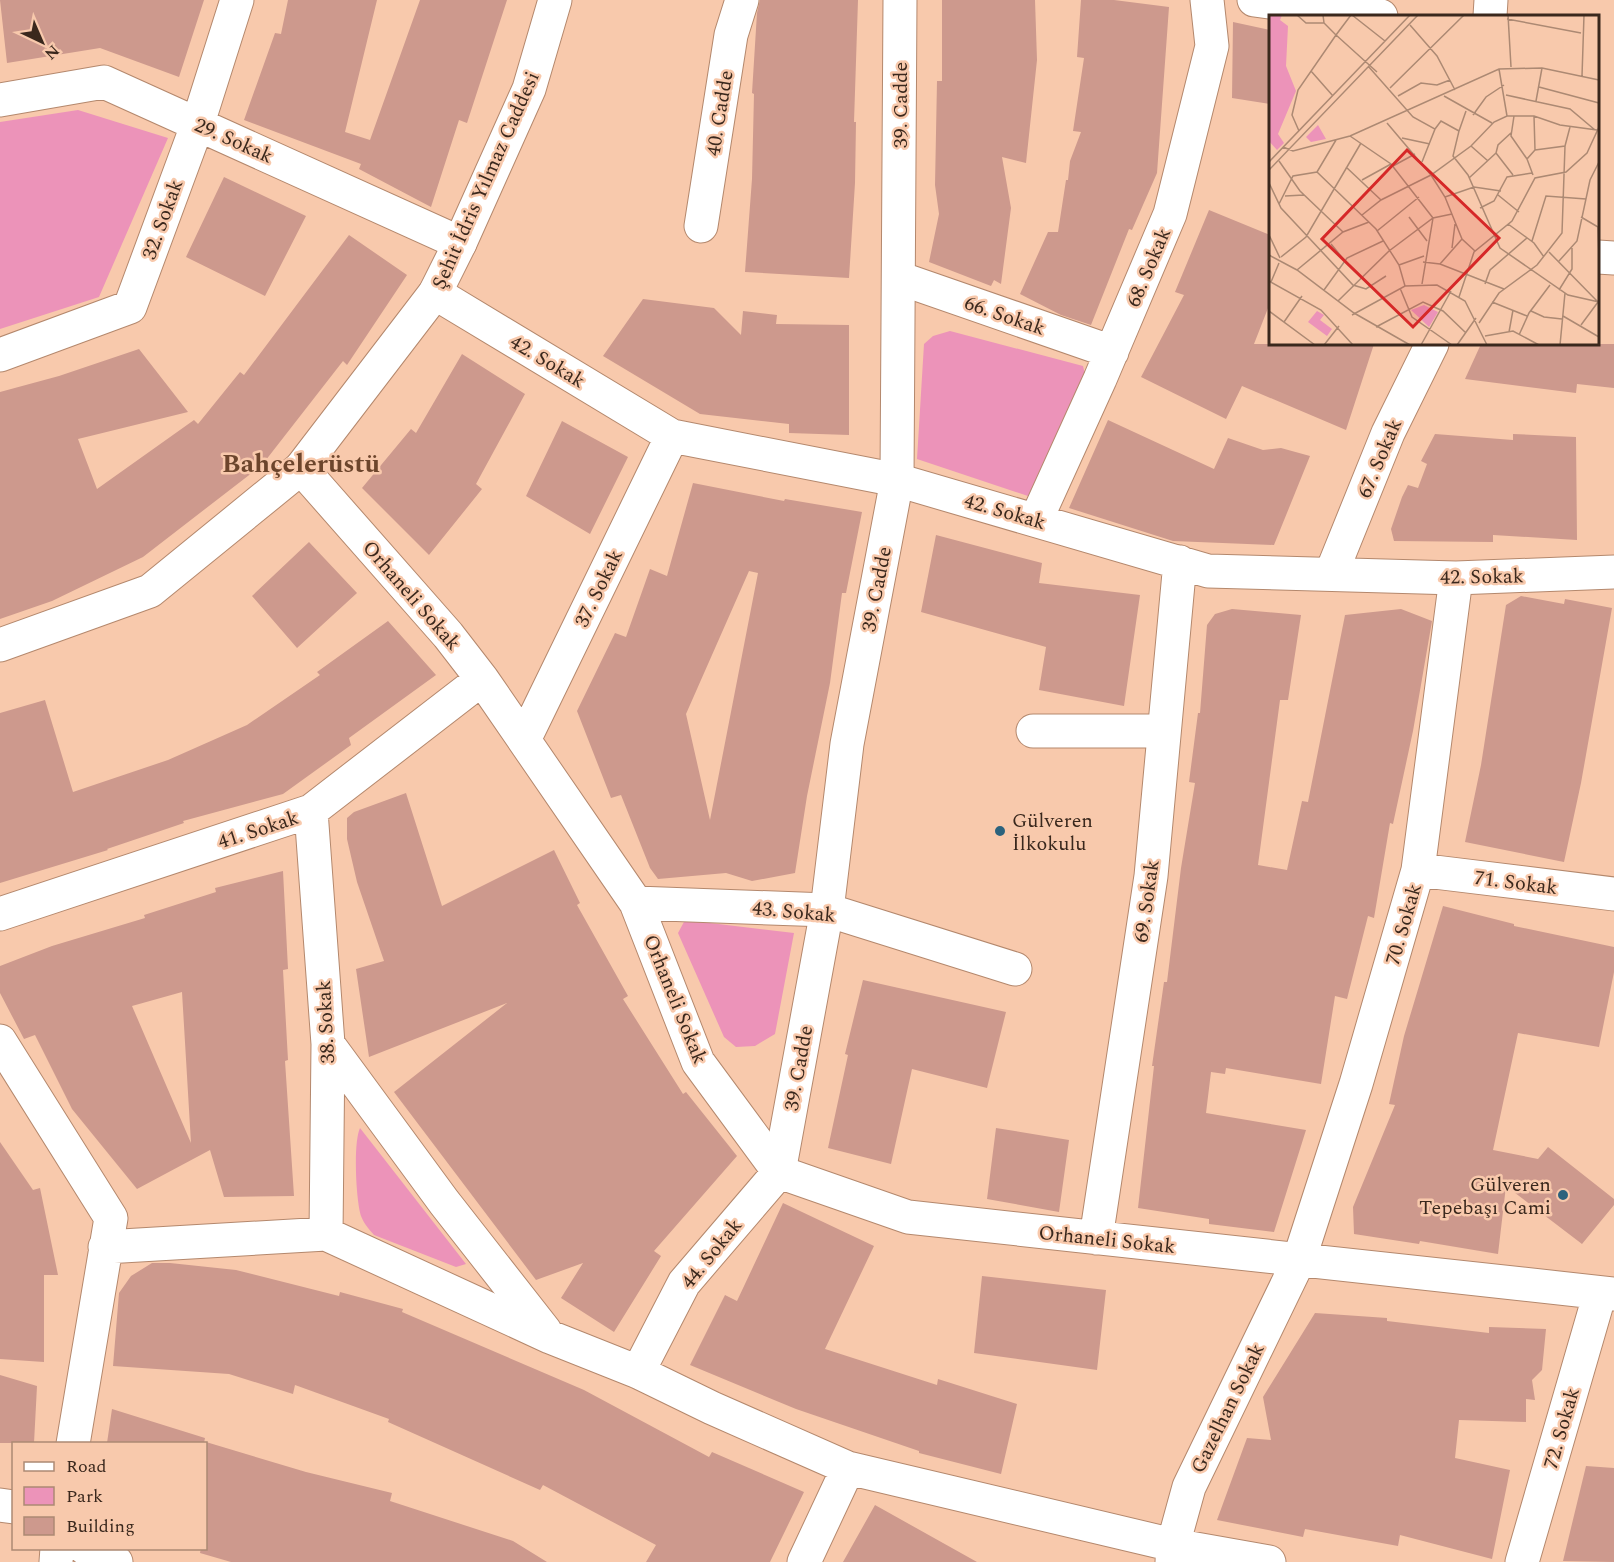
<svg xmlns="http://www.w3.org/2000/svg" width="1614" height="1562" font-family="Spectral,serif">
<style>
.green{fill:#ec93b9}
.building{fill:#cd998d;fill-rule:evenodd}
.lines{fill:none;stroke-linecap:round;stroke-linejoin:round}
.minor-casing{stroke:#b4886d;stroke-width:35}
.tertiary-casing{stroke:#b4886d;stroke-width:35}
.minor{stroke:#fff;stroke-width:33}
.tertiary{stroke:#fff;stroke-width:33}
.poi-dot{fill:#2b627d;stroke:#f8c9ac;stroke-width:2}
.labels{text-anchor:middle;stroke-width:5;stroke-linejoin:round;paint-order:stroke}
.street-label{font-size:20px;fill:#3a281d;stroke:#f8c9ac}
.poi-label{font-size:20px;fill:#3a281d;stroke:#f8c9ac;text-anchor:start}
.district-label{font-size:26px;font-weight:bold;fill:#6c452c;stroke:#f8c9ac}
.inset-road{fill:none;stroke:#ac8973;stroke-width:1.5}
.view{fill:#d62828;fill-opacity:0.15;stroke:#d62828;stroke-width:3}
.inset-edge{fill:none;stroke:#3a281d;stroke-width:3}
</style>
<rect width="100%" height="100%" fill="#f8c9ac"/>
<path class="green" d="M78,110L168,138L99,297L0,329V122Z
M950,331L1083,366L1087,382L1028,496L917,459L924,344L933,336Z
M685,920L794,933L775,1034L755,1046L736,1047L724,1037L678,933Z
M360,1128L466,1264L456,1267L374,1235C369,1229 364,1224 361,1216C356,1200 353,1143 360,1128Z"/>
<path class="building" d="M0,0H204L179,77L100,48L7,63Z
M288,0H377L345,132L370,140L420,0H507L467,123L459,120L431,207L359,169L361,164L244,120L275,33L281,34Z
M760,0H858L854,122H856L855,183L849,278L745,272L752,179L754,94L752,93L757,13Z
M942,0H1035L1037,60L1026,163L1002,157L1011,208L1001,284L994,280L991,286L929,262L939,214L935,185L937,81H942Z
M1081,0H1114L1169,7L1157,173L1132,230L1129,229L1091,325L1061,315L1020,294L1048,232H1058L1066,180H1068L1070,161L1081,132L1073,131L1084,58L1077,57Z
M1233,22L1270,30V104L1232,98Z
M224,177L306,216L265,296L186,257Z
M1209,210L1270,235V303L1254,344H1374L1346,430L1242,386L1226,419L1141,377L1184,295L1175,292Z
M349,235L407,275L347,365L343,361L262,465L143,557L52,601L0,619V392L59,376L139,349L188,412L78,439L97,489L194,420L198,424L240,372L244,375Z
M643,299L714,308L741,335L743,311L777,315L776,324L849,325V435L789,433V424L700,414L603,356Z
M1481,344H1614V388L1577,384L1576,393L1465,379Z
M462,354L525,394L476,484L482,489L429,555L362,488L411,429L416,433Z
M1108,420L1214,469L1228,438L1263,450L1281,448L1310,456L1274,545L1173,541L1069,508Z
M562,421L628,457L590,534L526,496Z
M1435,434L1513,440V434L1576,437L1577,540L1493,535V542L1394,541L1391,529L1402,497L1408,485L1418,488L1427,464L1421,461Z
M693,483L784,501L785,499L862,512L846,593H842L830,683L807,796L795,873L752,881L726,873L658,879L650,868L621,795L611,798L577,711L615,633L626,637L650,569L667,576ZM749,571L758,573L710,820L686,714Z
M936,535L1042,563L1039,583L1140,595L1124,706L1039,690L1046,647L921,612Z
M309,542L357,593L297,648L252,596Z
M1521,596L1564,604L1565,599L1612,608L1581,783L1564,862L1465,842L1481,765L1506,605Z
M1232,609L1301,615L1288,700H1280L1258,865L1287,870L1302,801L1308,802L1345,615L1401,609L1432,621L1413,731L1393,824L1390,823L1374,918L1368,916L1347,999L1335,996L1321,1084L1226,1068L1225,1074L1211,1072L1206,1113L1306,1130L1274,1232L1209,1224V1219L1138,1208L1154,1066H1152L1164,982H1167L1181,868L1195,783L1189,782L1198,713H1200L1207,625L1215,614Z
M388,621L436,675L349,738L351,745L283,794L183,821L184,823L107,849L108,850L0,883V713L45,700L73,792L168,760L247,725L320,675L317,672Z
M406,793L442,906L554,850L580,903L577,905L628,996L623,999L683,1094L686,1092L737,1156L654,1251L661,1256L614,1332L561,1298L583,1263L536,1280L394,1092L507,1003L369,1057L356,969L384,961L357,882L347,839V818L354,812Z
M283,871L288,969L283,970L288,1060L285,1061L294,1196L224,1197L210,1150L137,1189L72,1109L35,1035L24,1039L0,993V966L52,946L145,918L144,915L216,892L215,888ZM182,992L191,1143L132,1006Z
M1443,906L1514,924V926L1614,947V972L1599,1047L1518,1033L1493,1150L1538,1159L1548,1147L1614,1199V1205L1582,1244L1506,1186L1498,1254L1420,1241L1419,1244L1354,1234L1353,1207L1395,1105L1389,1104L1404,1036Z
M863,980L1006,1012L987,1088L912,1069L891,1164L828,1148L848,1055L845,1054Z
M996,1128L1069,1140L1059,1212L987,1199Z
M0,1142L33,1190L40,1188L58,1275H44V1362L0,1359Z
M783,1203L874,1246L825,1349L937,1385L938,1379L1017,1404L1001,1474L919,1453V1451L796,1409L690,1365L725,1295L737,1301Z
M152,1263H170L236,1270L339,1296L340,1292L403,1309L402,1312L584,1390L709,1457L712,1452L804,1492L770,1562H646L656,1545L543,1485L540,1490L388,1422L389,1419L295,1385L293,1394L229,1374L113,1366L119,1293L131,1276Z
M982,1276L1106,1290L1097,1370L974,1353Z
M1315,1313L1387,1318V1321L1489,1333V1327L1546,1329L1542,1370L1532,1380L1535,1400L1526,1399V1422L1459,1420L1455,1458L1510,1470L1492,1559L1400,1535L1398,1546L1305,1529L1303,1537L1217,1520L1247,1438L1271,1440L1263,1397Z
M0,1375L37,1386L34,1443H0Z
M112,1409L205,1438L204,1443H107Z
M206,1442L306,1472L392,1493L390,1501L513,1541L547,1562H231L200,1553L201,1548H206Z
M1586,1466L1614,1468V1562L1563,1561Z
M875,1505L977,1562H843Z"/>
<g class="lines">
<defs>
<path id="minor" d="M1254,0L1381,16
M1490,16L1491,0
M0,100L104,82L460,243
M1598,257L1614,258
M899,278L1112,352
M435,293L672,436L897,480L1208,571L1456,578L1614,572
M0,355L130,307L198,123L237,0
M301,468L448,635L482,679L636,903L698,1062L779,1172L908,1217L1614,1294
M1036,520L1100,379L1170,214L1212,46L1207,0
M1331,574L1388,433L1432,344
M1033,731H1164
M524,740L672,436
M311,811L328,1044L326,1234
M1418,870L1614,894
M636,903L827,910L1015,969
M0,914L311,811L482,679
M0,1041L111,1218L73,1444
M328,1044L444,1202L545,1331
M1096,1238L1151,876L1180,562
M105,1247L326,1234L550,1337L638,1372L712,1408L848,1468L1173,1545L1269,1562
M638,1372L684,1283L779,1172
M0,1505L14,1507
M85,1548L93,1554L116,1562
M56,1562L57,1548
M804,1562L848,1468
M1172,1562L1173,1545L1189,1487L1299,1260L1356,1084L1418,870L1456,578
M1522,1562L1600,1293"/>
<path id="tertiary" d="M701,226L731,35L742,0
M0,645L150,591L301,468L435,293L460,243L529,89L555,0
M779,1172L827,910L847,744L897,480L900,0"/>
</defs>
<use href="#minor" class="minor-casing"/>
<use href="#tertiary" class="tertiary-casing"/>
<use href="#minor" class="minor"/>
<use href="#tertiary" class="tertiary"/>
</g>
<g class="poi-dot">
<circle cx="1000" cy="831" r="6"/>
<circle cx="1563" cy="1195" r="6"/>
</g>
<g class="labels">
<g class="street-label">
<text transform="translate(900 105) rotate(-90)" y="7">39. Cadde</text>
<text transform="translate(719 113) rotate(-81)" y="7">40. Cadde</text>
<text transform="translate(234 140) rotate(24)" y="7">29. Sokak</text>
<text transform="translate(485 180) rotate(-66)" y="7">Şehit İdris Yılmaz Caddesi</text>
<text transform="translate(162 219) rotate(-70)" y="7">32. Sokak</text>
<text transform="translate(1148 267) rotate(-67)" y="7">68. Sokak</text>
<text transform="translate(1005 315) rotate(19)" y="7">66. Sokak</text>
<text transform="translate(548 361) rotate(31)" y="7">42. Sokak</text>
<text transform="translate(1379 458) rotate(-67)" y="7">67. Sokak</text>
<text transform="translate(1005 511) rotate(16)" y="7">42. Sokak</text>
<text transform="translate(1482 576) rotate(-1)" y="7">42. Sokak</text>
<text transform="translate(598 588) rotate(-64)" y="7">37. Sokak</text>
<text transform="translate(876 589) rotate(-79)" y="7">39. Cadde</text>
<text transform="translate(412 595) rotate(49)" y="7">Orhaneli Sokak</text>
<text transform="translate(258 829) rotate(-18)" y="7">41. Sokak</text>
<text transform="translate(1516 882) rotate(7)" y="7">71. Sokak</text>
<text transform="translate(1146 901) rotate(-82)" y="7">69. Sokak</text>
<text transform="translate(794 911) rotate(5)" y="7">43. Sokak</text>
<text transform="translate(1403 924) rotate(-74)" y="7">70. Sokak</text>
<text transform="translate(676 999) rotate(68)" y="7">Orhaneli Sokak</text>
<text transform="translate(325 1022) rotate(-93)" y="7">38. Sokak</text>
<text transform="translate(798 1068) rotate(-80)" y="7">39. Cadde</text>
<text transform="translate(1107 1239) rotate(6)" y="7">Orhaneli Sokak</text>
<text transform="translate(711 1253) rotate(-51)" y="7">44. Sokak</text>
<text transform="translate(1227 1408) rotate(-64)" y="7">Gazelhan Sokak</text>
<text transform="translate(1561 1428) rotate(-74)" y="7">72. Sokak</text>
</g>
<g class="poi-label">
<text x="1012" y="827">Gülveren<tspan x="1012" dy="23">İlkokulu</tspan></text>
<text x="1551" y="1191" text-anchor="end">Gülveren<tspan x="1551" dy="23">Tepebaşı Cami</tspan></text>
</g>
<g class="district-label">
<text x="301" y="472">Bahçelerüstü</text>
</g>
</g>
<g transform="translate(1269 15)">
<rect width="330" height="330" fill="#f8c9ac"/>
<path d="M0,0H13L11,5L19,11L17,51L27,76L9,119L15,128L8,135L0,126ZM49,110L57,124L42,127L37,122ZM155,290L169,297L160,312L142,295ZM48,296L55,300L51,305L63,314L58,321L39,307Z" fill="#ec93b9"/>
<path class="inset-road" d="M28,0L37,8H55M82,0L67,20L108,57M83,0L116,26M239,0L242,52M238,4L312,18M141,10L168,41L186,75M99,51L144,102L166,114L153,147M230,54L238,101M42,56L64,81M313,61L315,0M270,72L330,88M121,73L195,0M237,80L301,94L326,115M129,81L152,68L168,70L181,65M175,81L223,108M267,86L273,53M204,100L217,82L235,70M245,101L242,121L258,144M118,108L162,160L176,182L193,224L206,236M166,114L172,106L190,116L184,141L199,160L231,233L299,280L330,287M30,116L23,100L29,75L67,20L55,8L54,0M190,116L197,96M243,117L229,130L227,138L244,160M81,121L122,149L164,203L153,269M133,123L161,129M202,131L219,146M14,132L24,136L81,121L230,54L273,53L330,65M266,135L296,131L301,112M10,146L31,176L74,217M0,147L141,0M124,151L146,139M77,152L112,185M0,155L149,0M48,157L107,214L130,250L136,271M264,160L258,144L266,135L265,101M200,163L227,138M93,165L122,149M0,168L12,193L84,270L97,274L117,261M229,180L250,197M16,181L35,180M176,182L205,172L232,176M10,189L24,161L48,157L67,125M211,193L225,186L238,162L263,158M93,200L112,185L162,160L202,131L225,107L238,101H265L291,110L328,115M140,202L158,226M312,202L329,212L330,243M239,209L265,228L275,242M108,216L150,182M0,220L11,243M263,226L277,181L317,184M62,229L76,246M183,233L186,209M280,237L329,287L312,310M0,240L28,255L85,298L141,330M12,242L37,222L92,128M290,246L308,226L321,165L330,147M154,247L171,249L235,274M171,249L193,224M130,250L155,241M28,255L74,217L100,207M0,266L52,295L84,330M2,267L10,248M216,269L221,255L258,223M131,273L143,302L183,330M55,275L78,243L114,226M290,275L303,254V233M190,282L205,237L243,206L266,163L297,157L318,138L330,112M69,286L120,236L164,203L183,199M223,287L258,301M0,296L46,330M262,296L275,302L293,304M83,300L136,271L168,270L196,286L218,330M294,301L330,322M15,307L33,281M210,308L230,278L268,250L293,218L296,131M107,312L154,287L174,296L197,318M240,317L244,295M250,320L260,298L281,270M216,321L244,316L270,330M55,330L70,311M152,330L182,276M188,330L207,303M291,330L296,278"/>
<path class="view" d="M138,135L230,223L144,312L53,224Z"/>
<rect width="330" height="330" class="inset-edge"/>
</g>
<rect x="12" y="1442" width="195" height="108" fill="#f8c9ac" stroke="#ac8973" stroke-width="1.5"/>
<rect x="24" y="1462" width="30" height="9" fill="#ffffff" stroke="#ac8973" stroke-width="1.5"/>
<text x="66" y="1472" font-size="18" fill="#3a281d">Road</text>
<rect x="24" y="1487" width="30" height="18" fill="#ec93b9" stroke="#ac8973" stroke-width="1.5"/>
<text x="66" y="1502" font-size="18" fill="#3a281d">Park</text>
<rect x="24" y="1517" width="30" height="18" fill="#cd998d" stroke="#ac8973" stroke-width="1.5"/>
<text x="66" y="1532" font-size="18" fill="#3a281d">Building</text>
<g transform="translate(42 42) rotate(136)" stroke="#f8c9ac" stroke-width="4.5" paint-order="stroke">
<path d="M0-4.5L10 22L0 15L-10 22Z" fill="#3a281d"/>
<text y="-9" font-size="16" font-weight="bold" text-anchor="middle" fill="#3a281d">N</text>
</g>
</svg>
